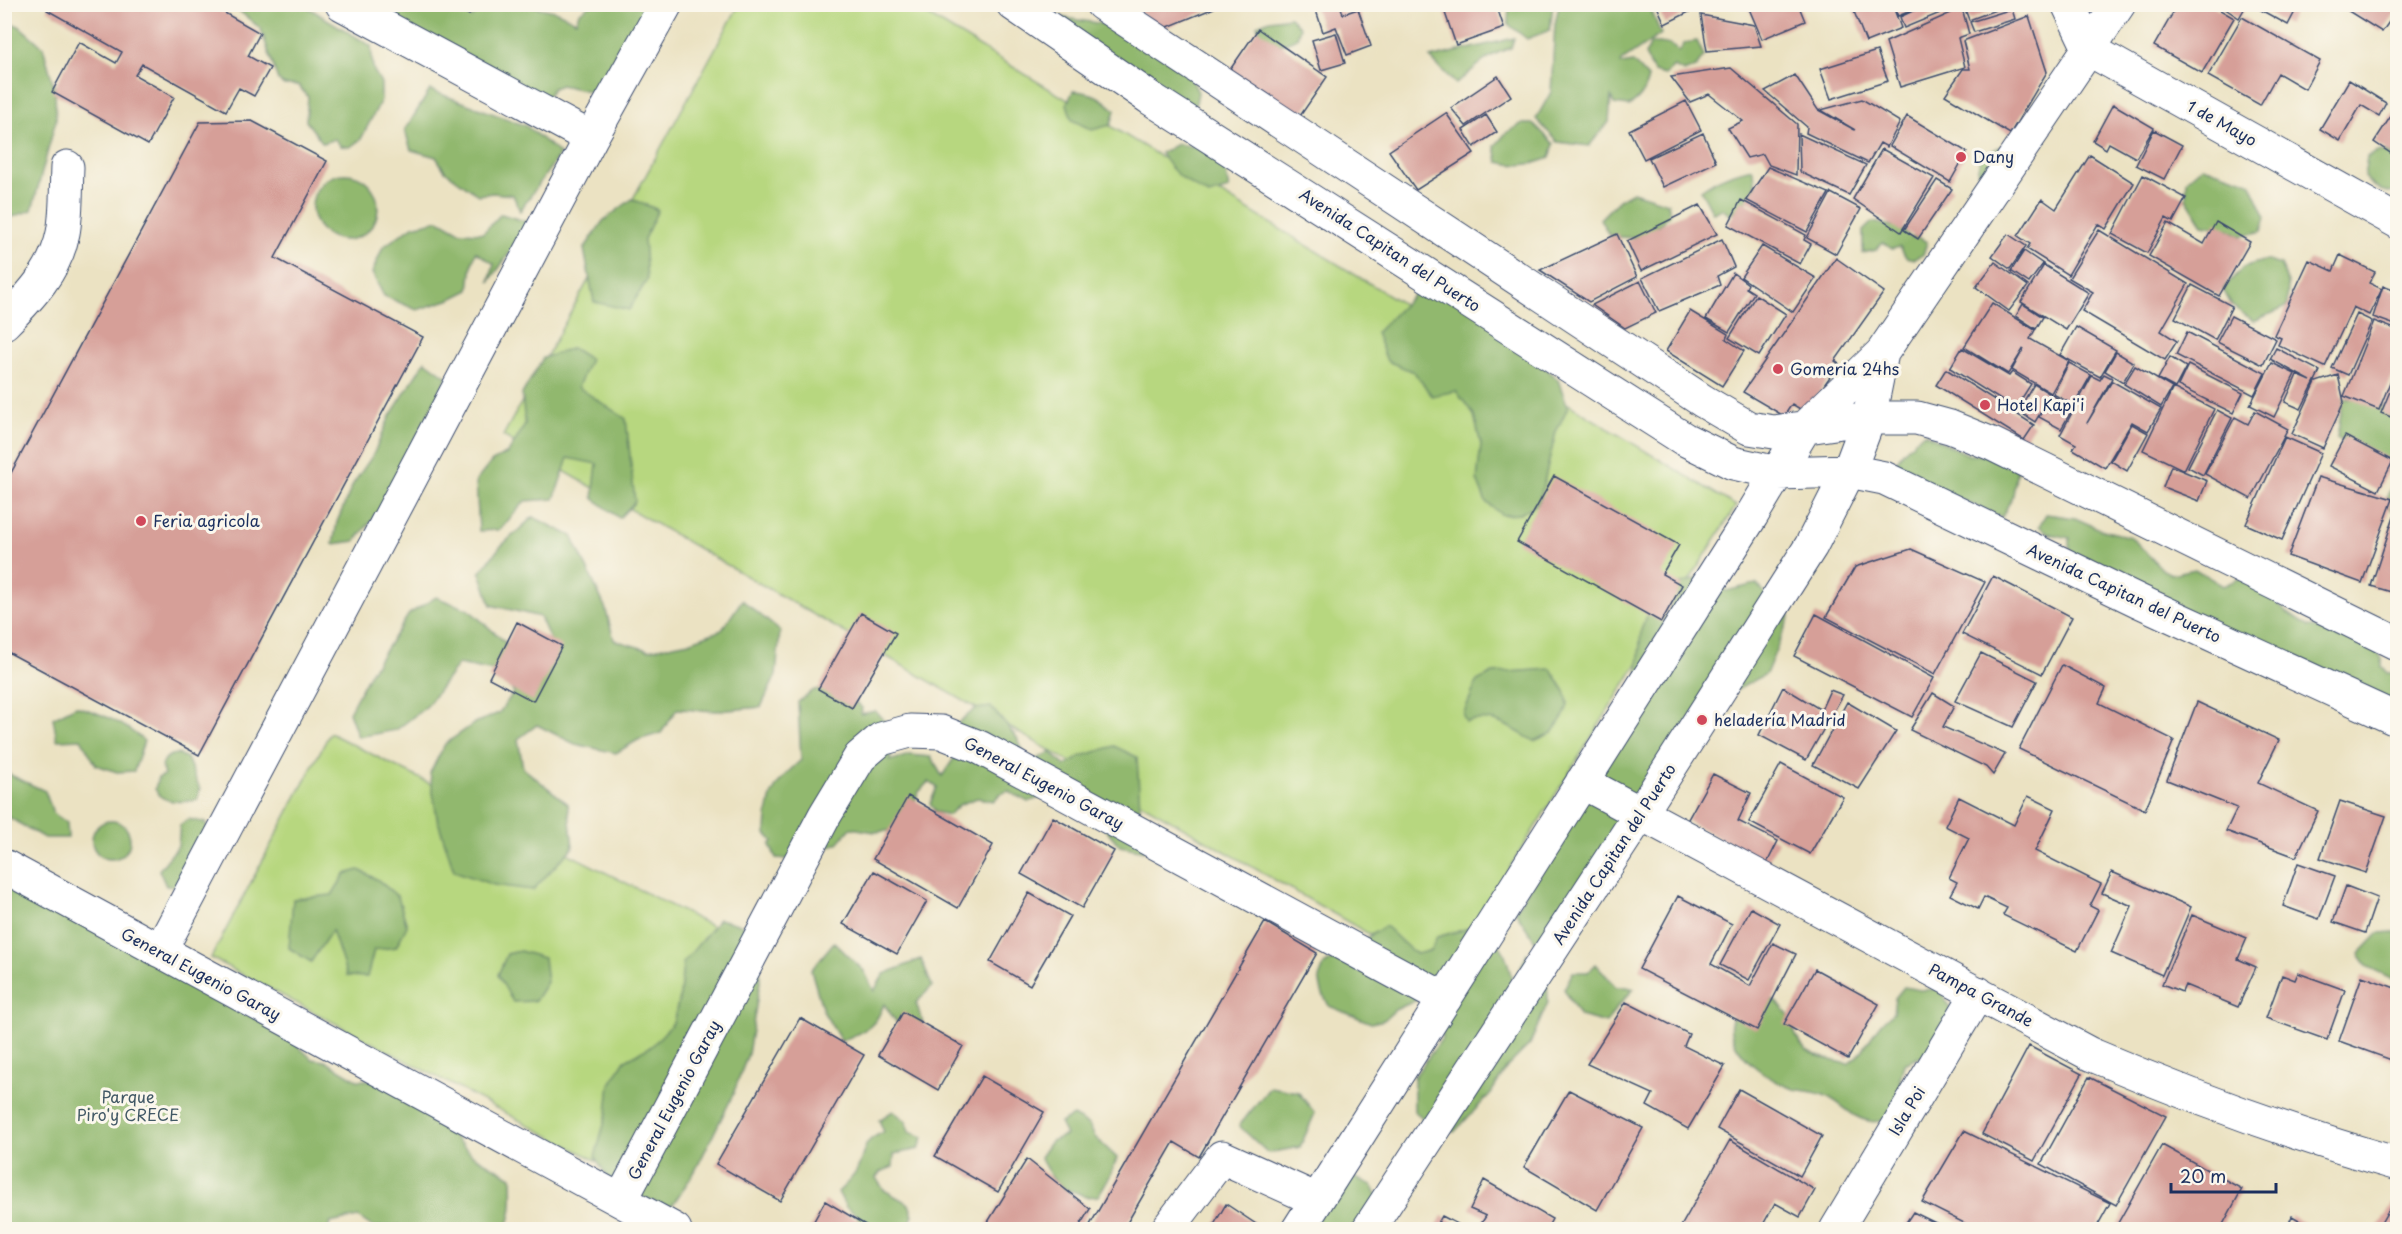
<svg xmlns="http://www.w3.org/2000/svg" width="2402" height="1234" font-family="'Playpen Sans',sans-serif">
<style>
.green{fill:#b7d77f;stroke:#69836e;stroke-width:1.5}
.forest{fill:#91b86e;stroke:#567466;stroke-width:1.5}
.building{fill:#d69f98}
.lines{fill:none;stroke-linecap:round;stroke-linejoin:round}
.minor-casing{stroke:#3a4a6d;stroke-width:35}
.minor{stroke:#fff;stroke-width:33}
.poi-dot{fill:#d1495b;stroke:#fbf7ec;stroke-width:2}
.labels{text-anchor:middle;stroke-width:6;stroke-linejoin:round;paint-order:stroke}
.street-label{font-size:16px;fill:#1b2f5e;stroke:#fbf7ec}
.poi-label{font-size:16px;fill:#1b2f5e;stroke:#fbf7ec;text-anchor:start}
.park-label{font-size:16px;fill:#425966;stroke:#fbf7ec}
</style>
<rect width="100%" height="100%" fill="#fbf7ec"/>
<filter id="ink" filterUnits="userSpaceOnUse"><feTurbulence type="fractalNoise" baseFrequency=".0167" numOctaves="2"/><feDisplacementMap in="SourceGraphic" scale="12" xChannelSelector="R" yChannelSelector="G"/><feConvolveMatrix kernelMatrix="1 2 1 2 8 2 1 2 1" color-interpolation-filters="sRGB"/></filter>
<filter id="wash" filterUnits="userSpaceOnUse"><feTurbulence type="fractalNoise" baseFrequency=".008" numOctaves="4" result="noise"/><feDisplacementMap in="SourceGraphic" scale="24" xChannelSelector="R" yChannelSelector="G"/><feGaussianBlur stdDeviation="1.35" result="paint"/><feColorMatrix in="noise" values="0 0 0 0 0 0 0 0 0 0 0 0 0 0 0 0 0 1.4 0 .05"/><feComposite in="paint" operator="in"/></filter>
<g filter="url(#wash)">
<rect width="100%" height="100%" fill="#ebe2c2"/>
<path class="green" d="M746,4L911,5L1736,506L1442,976L503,436L738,7Z
M330,733L743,942L614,1170L211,958Z"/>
<path class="forest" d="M232,5H304L371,46L373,69L381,83V100L361,139L350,147L341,146L335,139L323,143L306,121L308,97L298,85H284L278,80L261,29Z
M362,5H450L472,17L487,5H526L555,11L576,21L579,13L590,5H652L633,35L628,37L620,50L615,51L617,61L597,93L561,85L553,88L545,100Z
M1509,5H1553L1550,30L1527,39L1508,24Z
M1559,5H1649L1661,34L1622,61L1621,64L1633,62L1648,78C1645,91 1641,99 1629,106L1614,104L1611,96L1609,122L1589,146L1558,142L1536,119L1551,92L1555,24Z
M1053,16L1122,27L1189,74L1198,92L1196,103L1186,113Z
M1290,17L1300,27L1297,38L1276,47L1263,40L1257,25L1270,20Z
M5,21L19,26L43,47L55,90L56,120L32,210L7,219L5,218Z
M1514,38L1511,48C1488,54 1474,69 1456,84L1430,58Z
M1697,41L1704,56L1696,67L1684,72L1674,67L1665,75L1654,72L1645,55L1651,43C1663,43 1671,43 1679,52L1685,43Z
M430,90L526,126L560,154L520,211L513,195L493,193L478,195L445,171L436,157L411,150L405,130Z
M1073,91C1093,92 1101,97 1115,110L1111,125L1092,130L1072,120L1067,104Z
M1521,124H1534L1554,144L1550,158C1532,165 1517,167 1498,162L1495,146L1506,133Z
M1177,144L1201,148L1225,169L1229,189L1209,195C1189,184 1172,174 1161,153Z
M2009,145L1980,180L1978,168L1981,157L2001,146Z
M2381,151L2397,156V191L2395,192C2380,192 2374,189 2364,177L2367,157Z
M2203,166L2250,182L2266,217L2262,231L2241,236L2228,229L2203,225L2186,198L2187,180Z
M1752,168C1762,190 1746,203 1730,215L1722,209L1713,213L1701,190C1717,178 1732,173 1752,168Z
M312 207a33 33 0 1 1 66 0a33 33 0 1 1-66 0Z
M1633,192L1668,203L1670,215C1647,236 1642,242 1609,235L1600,219L1620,199Z
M632,199L658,210L644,239L647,280L629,310L594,302L584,249L603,221Z
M501,214L531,223L489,282L494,264L476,252L472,264L469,290L451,299L417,310L384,296L372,273L383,247L413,226L439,220L460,232L483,233Z
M1872,222C1881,223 1889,227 1898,226L1911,238L1918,237L1927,242L1923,255L1914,259L1906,257L1900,247L1892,249L1883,243L1876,250L1863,253V231Z
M2266,260L2280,265L2288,283L2287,307L2254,321L2232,306L2223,289L2243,267Z
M1443,289L1516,339L1558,380L1568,407L1556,432L1539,503L1520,514L1502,515L1486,502L1477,480L1481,445L1474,415L1456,391L1432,396L1414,372L1387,361L1376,333L1416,292Z
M572,348L590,359L578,387L626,419L635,502L619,518L593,498L597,464L568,458L554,499L525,501L500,530L479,531L476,481L492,461L508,453L525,425L522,394L543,358Z
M425,361L447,377L380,510L355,541L333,544L337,522L353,484L373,455L390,416Z
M2364,398L2392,409L2398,425L2397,514L2384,503L2395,479L2367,448L2337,438L2343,399Z
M1924,433L1969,455H1988L2017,469L2013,495L2002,517L1890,470L1904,451Z
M2046,514L2075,518L2102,530L2131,537L2163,570L2171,574L2195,569L2223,586L2238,579L2252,580L2285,611L2309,627L2366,632L2382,659V667L2387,673H2397V711L2070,556V538L2050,534L2039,526Z
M533,517L572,536L605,607L614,640L648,650L689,642L722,630L742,600L780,631L776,675L761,707L718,711L677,709L661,733L638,740L616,753L575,744L537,725L518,739L523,768L568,804L573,847L533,890L494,885L454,871L437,818L430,773L445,744L475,723L499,713L514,692L494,671L458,664L427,706L396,730L358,737L349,712L370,673L409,614L436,597L469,610L504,641L525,673L552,644L540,617L491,605L480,572L500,547Z
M1702,577L1726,591L1756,584L1790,616L1766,674L1693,714L1561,927L1535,941L1515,911L1634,719L1641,630L1652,604L1675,586Z
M1551,669L1566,693L1568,704L1565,714L1552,733L1534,741C1512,729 1492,713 1466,722L1463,715L1477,681L1493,673Z
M841,687L862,708L861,714L875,711C893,729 898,735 889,761L910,755L931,757L942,776L957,754V724L975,709L991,707L1017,738L1029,763L1051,752L1065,766L1082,756L1114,746L1137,757L1140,808L1134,818L1145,851L1120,846L1097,819L1042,797L1028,802L1008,791L1000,794L994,801L977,798L959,805L949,815L936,812L930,804L937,787L928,782L918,793L910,814L895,830L875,832L851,828L838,843L826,848L808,861L776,858L770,845L773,841L766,834C767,794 772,786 801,760L798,702L814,690Z
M76,706C102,714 123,722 144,741L134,771L117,772L96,765L81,739L57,740L53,718Z
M178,754L187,758L200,789L197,800C181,802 163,805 155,789L158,778L164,775C159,763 166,754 178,754Z
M4,772L45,791L53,813L67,823L68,838H44L5,815Z
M189,819L206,823L209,835L182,884L166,886L159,870L178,846L180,825Z
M92 840a19 19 0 1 1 38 0a19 19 0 1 1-38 0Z
M4,867L281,1022L298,1046L312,1059L325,1061L357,1080H376L428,1111L472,1155L512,1177C512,1192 515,1217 504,1230L401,1229L400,1225L374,1228L358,1217L330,1223L328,1230L5,1229Z
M359,870L378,880L398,897L407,926L396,947L374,950L367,977L347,976L332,930L311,962L289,948L293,899L332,895L345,874Z
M719,919L750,927L759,954L760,982L748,1054L732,1097L695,1171L671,1207L614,1188L595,1157L607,1113L610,1084L625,1060L652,1046L673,1023L680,995L683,963Z
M1480,925C1504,943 1508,958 1513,986L1527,953L1547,979L1548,1002L1530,1044L1507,1067L1491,1093L1454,1132L1428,1122L1414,1111V1077L1443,1037L1431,1008L1421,998L1395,1010L1384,1020L1371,1023L1329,1006L1322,992L1319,978L1324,965L1385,926C1396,935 1404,946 1417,954L1431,950L1437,937Z
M2394,932L2398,933V979L2395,980L2368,967L2359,954L2379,933Z
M834,942L864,971L874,991L884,974L921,959L932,986L916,1003L923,1023H897L884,1004C875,1029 864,1031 841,1041L823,1011L811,970Z
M520,951L544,958L547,982L535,1001L513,1002L498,975L507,954Z
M1596,964L1616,987H1627L1634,989L1617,1007L1606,1023L1580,1016L1564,989L1573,972H1588Z
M1904,987L1920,990L1939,989L1955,1014L1930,1056L1917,1058L1904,1064L1900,1079L1902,1109C1892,1116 1882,1124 1869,1121C1850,1118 1839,1099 1821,1094C1812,1091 1803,1091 1794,1089C1771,1082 1736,1057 1731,1032C1729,1023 1734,1014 1737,1006L1763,995C1801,1010 1786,1036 1808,1051C1819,1058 1835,1061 1848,1064C1869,1050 1872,1027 1893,1013L1895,998Z
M1270,1087L1298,1092L1315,1113L1300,1147L1268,1153L1239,1126Z
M893,1111L906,1121L909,1132L923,1137L919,1149L894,1154L893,1167L880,1172L876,1178L884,1190L909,1204L913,1216L906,1229H861L857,1215L846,1207L838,1192C845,1185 853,1178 857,1170C867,1149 860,1142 884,1132L879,1120Z
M1073,1116L1089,1125L1095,1137L1117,1158L1110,1176L1098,1196L1085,1197C1076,1190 1070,1192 1063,1188C1053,1182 1045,1167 1040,1157L1051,1141L1066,1135L1060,1123Z
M1346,1174L1372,1185L1381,1202L1388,1229L1291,1230Z"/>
<g id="blocks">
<path class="building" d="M51,4H209L260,33L248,56L270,68L254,96L239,88L226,111L142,64L135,75L174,97L148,145L52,92L79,42L116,63L122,52L47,10Z
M450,4H475L469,15Z
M1128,4H1213L1214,8L1163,29Z
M1314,4H1340L1343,14L1358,9L1371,46L1347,55L1336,27L1323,32Z
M1442,4H1496L1504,28L1456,45Z
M1656,4H1705L1665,24Z
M1747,4H1798L1805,21L1762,39Z
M1851,4H1892L1901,28L1866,42Z
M1893,4H1925V5L1898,16Z
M1928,4H1951L1952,8L1904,28L1900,17Z
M1963,4H2009V5L1969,20Z
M2178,4H2210L2234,18L2202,73L2154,46Z
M2218,4H2247L2239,18Z
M2250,4H2299L2288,25Z
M2337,4H2398V9L2382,32Z
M1962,8L1969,34L1958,38L1965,67L1900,87L1886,42Z
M2012,9L2015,19L1974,32L1970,22Z
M1701,15L1754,25L1761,46L1707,51Z
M2029,16L2047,72L2010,134L1945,95L1963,69H1970L1963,41Z
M2242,17L2320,61L2305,89L2278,73L2260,105L2208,76Z
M1258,29L1327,77L1298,119L1229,71Z
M1336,33L1345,63L1321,70L1312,40Z
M1877,51L1888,81L1831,99L1820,69Z
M1731,68L1797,124L1796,175L1769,165L1763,154L1747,158L1728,128L1743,121L1709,94L1690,102L1671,77Z
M1795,75L1818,110L1855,130L1821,110L1862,99L1900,122L1887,147L1880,143L1868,163L1806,133L1807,127L1765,91Z
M1498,76L1511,96L1466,126L1451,108Z
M2349,80L2386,103L2379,116L2361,105L2340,141L2320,129Z
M1686,101L1701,130L1644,159L1629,130Z
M2113,104L2154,128L2136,158L2109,143L2106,149L2093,141Z
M1446,113L1474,153L1416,190L1389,151Z
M2393,113L2398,116V158L2374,142Z
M1486,115L1497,132L1474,147L1463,130Z
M1907,116L1967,152L1950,182L1890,146Z
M252,121L327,161L275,258L423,337L199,755L4,650V486L200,122Z
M2154,130L2182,145L2164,179L2136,165Z
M1703,133L1716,162L1663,187L1649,158Z
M1799,134L1866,165L1849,195L1800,172Z
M1882,149L1934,178L1901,232L1853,199Z
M2090,155L2134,183L2106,229L2098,224L2068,275L2027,249L2030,244L2018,236L2042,199L2056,209Z
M1768,167L1829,193L1807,232L1746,200Z
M2143,175L2186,198L2173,222L2166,218L2147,253L2112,234Z
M1937,180L1952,189L1918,239L1904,230Z
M1831,193L1861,209L1836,254L1807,238Z
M1741,200L1806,235L1804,240L1811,244L1800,264L1728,225Z
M1700,205L1717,234L1641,271L1627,241Z
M2216,222L2250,242L2219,296L2149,256L2168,223L2204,244Z
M2099,230L2188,284L2161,331L2177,341L2165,360L2082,311L2093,292L2069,278Z
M1617,234L1637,277L1589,302L1540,270Z
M2008,234L2026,246L2010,269L1992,256Z
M1722,239L1734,267L1717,276L1720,285L1659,311L1642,278Z
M1762,246L1816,278L1793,312L1741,277Z
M2024,251L2043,264L2029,283L2011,271Z
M2340,255L2375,272L2369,283L2382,289L2369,315L2353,307L2325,367L2278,345L2281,338L2274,335L2309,260L2333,271Z
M1836,258L1884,292L1835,361L1839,364L1805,412L1792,404L1784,416L1743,392Z
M1995,262L2028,286L2009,311L1976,287Z
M2044,265L2089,293L2066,330L2021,302Z
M1733,273L1748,284L1746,288L1754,293L1729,332L1706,319Z
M1640,281L1656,313L1625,328L1592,305Z
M2192,285L2232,306L2215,340L2175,318Z
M2383,286L2398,292V326L2373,317Z
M1756,295L1786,314L1759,356L1729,338Z
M1992,303L2035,330L2030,339L2069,361L2051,393L2012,370L2024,348L2008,374L1964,347Z
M2023,304L2043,317L2036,329L2016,316Z
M1690,311L1728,334L1726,339L1744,351L1722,386L1666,351Z
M2357,314L2372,321L2348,375L2332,368Z
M2231,316L2276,339L2263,365L2217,342Z
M2374,321L2398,330V362L2379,410L2344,396Z
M2076,327L2116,350L2100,377L2060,355Z
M2187,332L2265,373L2254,395L2176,355Z
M1962,348L2009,376L2012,372L2031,384L2015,409L1950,368Z
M2276,348L2320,371L2301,409L2285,402L2297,375L2311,381L2270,359Z
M2116,352L2134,363L2123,382L2105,371Z
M2170,357L2186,367L2175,388L2158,379Z
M2069,363L2091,375L2074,405L2053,394Z
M2272,363L2295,374L2274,417L2250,405Z
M2188,365L2243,393L2233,413L2178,386Z
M2135,366L2172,388L2161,407L2124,384Z
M1946,369L2034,425L2024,440L1936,385Z
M2398,372V420L2381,413Z
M2104,374L2112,378L2087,423L2112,381L2161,409L2148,431L2132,422L2105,468L2073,449L2076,444L2060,435L2092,376L2100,380Z
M2338,375L2344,402L2323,448L2292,434L2316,382Z
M2034,384L2073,408L2061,429L2039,417L2048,400L2035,422L2018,411Z
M2173,388L2214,409L2184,470L2143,450Z
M2217,410L2232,418L2203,475L2188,467Z
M2255,411L2288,429L2251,499L2205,474L2235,417L2248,424Z
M2132,424L2148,433L2127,471L2111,461Z
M2345,436L2393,461L2378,491L2329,466Z
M2285,437L2321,453L2282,540L2246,524Z
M2171,466L2207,481L2199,501L2163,487Z
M1554,476L1679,545L1662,574L1682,585L1661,622L1517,542Z
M2318,477L2393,499L2362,583L2288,556Z
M2394,516H2398V594L2371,586Z
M1911,549L1985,582L1935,674L1826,617L1855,567Z
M1993,576L2072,617L2042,674L1962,634Z
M861,613L896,633L852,708L818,689Z
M1816,614L1934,678L1912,717L1794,656Z
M517,622L562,646L533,701L489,678Z
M1981,653L2037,681L2013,727L1955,701Z
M2062,665L2106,688L2099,703L2174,740L2145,810L2019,749Z
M1783,687L1821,710L1830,690L1843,695L1806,760L1759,735Z
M1933,693L1954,706L1943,727L2005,754L1993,775L1986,767L1910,730Z
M1847,702L1896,731L1859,789L1813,765Z
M2197,702L2279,740L2258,783L2318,811L2296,857L2226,831L2237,808L2167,780Z
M1781,764L1843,797L1810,854L1749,822Z
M1713,774L1751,793L1738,821L1778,841L1767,863L1687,821Z
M908,796L993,845L958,908L873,859Z
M2028,796L2055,809L2035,851L2101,884L2090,906L2098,910L2077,951L2003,915L2007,908L1984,897L1978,909L1950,895L1957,882L1949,878L1969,838L1945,826L1959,797L2014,825Z
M2340,801L2386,816L2366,873L2320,858Z
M1053,817L1114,851L1082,908L1021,874Z
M2298,863L2335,876L2319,919L2283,906Z
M874,871L927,901L897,954L843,924Z
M2112,872L2191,907L2162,975L2111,953L2132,906L2102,893Z
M2346,886L2377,898L2365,933L2333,922Z
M1029,893L1070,916L1030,985L990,962Z
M1678,896L1732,924L1711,964L1750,986L1773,943L1796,954L1757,1030L1639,969Z
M1751,908L1780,924L1749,980L1720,965Z
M2192,915L2247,938L2238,959L2256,967L2238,1007L2185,985L2182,992L2162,984Z
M1265,922L1317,953L1199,1157L1174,1142L1123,1230H1087Z
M1815,969L1879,1004L1848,1059L1784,1024Z
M2298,973L2345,990L2327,1040L2266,1018L2282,975L2295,980Z
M2362,976L2398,989L2397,1062L2339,1041Z
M1626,1002L1689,1034L1684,1046L1725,1066L1688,1129L1647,1106L1653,1094L1587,1064Z
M903,1012L963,1046L938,1090L878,1055Z
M800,1018L864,1055L780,1201L716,1164Z
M2029,1046L2082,1074L2034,1161L1982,1134Z
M982,1076L1044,1112L998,1192L935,1156Z
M2089,1077L2166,1116L2116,1205L2041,1164Z
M1739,1089L1822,1136L1800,1176L1717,1129Z
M1569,1090L1643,1128L1597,1210L1524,1167Z
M1964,1131L2110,1203L2095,1230H1978L1922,1202Z
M1730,1140L1815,1190L1800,1217L1775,1203L1760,1230H1679Z
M2162,1145L2242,1189L2220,1230H2114Z
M1027,1159L1090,1209L1077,1230H983Z
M1484,1180L1552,1219L1546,1230H1477L1486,1216L1470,1209Z
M825,1201L874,1230H809Z
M1226,1204L1265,1230H1211Z
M2392,1204L2398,1207V1230H2377Z
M1913,1212L1950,1230H1901Z
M1442,1216L1469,1230H1434Z
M2292,1216L2317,1230H2286Z"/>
</g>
</g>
<g filter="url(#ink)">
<use href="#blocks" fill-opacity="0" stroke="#3a4a6d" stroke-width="1.5"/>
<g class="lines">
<defs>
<path id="minor" d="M342,4L591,138
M1013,4L1150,98L1684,439L1733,463L1778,473L1849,471L1884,478L2139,601L2398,720
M1102,4L1703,401L1749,428L1774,432L1869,418H1917L1950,427L1992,444L2398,644
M2068,4L2090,50L2398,222
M4,323C30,297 56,270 63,233C67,212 66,188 67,167
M1582,782L2090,1054C2191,1097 2292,1134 2398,1164
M4,866L675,1230
M160,951L591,138L666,4
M621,1200L825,815L860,757L881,739L910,731L941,732L979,747L1445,999
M1167,1230L1222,1157L1317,1200
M1298,1230L1752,515L1805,427L1882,353L2119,4
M1368,1230L1641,813L1811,546L1849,471L1869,418L1882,353
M1836,1230L1978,993"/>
</defs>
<use href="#minor" class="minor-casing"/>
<use href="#minor" class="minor"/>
</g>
</g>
<g class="poi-dot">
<circle cx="1961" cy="157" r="6"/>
<circle cx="1778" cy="369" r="6"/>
<circle cx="1985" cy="405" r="6"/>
<circle cx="141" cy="521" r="6"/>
<circle cx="1702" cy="720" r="6"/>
</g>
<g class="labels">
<g class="street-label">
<text transform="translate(2222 123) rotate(29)" y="6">1 de Mayo</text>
<text transform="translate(1390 250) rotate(33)" y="6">Avenida Capitan del Puerto</text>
<text transform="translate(2124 593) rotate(25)" y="6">Avenida Capitan del Puerto</text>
<text transform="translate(1044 783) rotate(28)" y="6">General Eugenio Garay</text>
<text transform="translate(1614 854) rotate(-57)" y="6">Avenida Capitan del Puerto</text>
<text transform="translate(201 974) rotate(28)" y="6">General Eugenio Garay</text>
<text transform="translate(1981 995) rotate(28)" y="6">Pampa Grande</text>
<text transform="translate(674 1100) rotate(-62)" y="6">General Eugenio Garay</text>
<text transform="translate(1907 1111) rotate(-59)" y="6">Isla Poi</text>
</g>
<g class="poi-label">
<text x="1973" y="163">Dany</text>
<text x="1790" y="375">Gomeria 24hs</text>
<text x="1997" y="411">Hotel Kapi'i</text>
<text x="153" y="527">Feria agricola</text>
<text x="1714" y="726">heladería Madrid</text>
</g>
<g class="park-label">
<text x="128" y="1103">Parque<tspan x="128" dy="18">Piro'y CRECE</tspan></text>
</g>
</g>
<rect width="2402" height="1234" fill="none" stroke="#fbf7ec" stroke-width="24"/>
<path d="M2171 1183v9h105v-9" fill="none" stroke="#1b2f5e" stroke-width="3"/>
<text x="2180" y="1183" font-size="18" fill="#1b2f5e" stroke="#fbf7ec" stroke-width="4.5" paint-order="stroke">20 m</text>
</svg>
